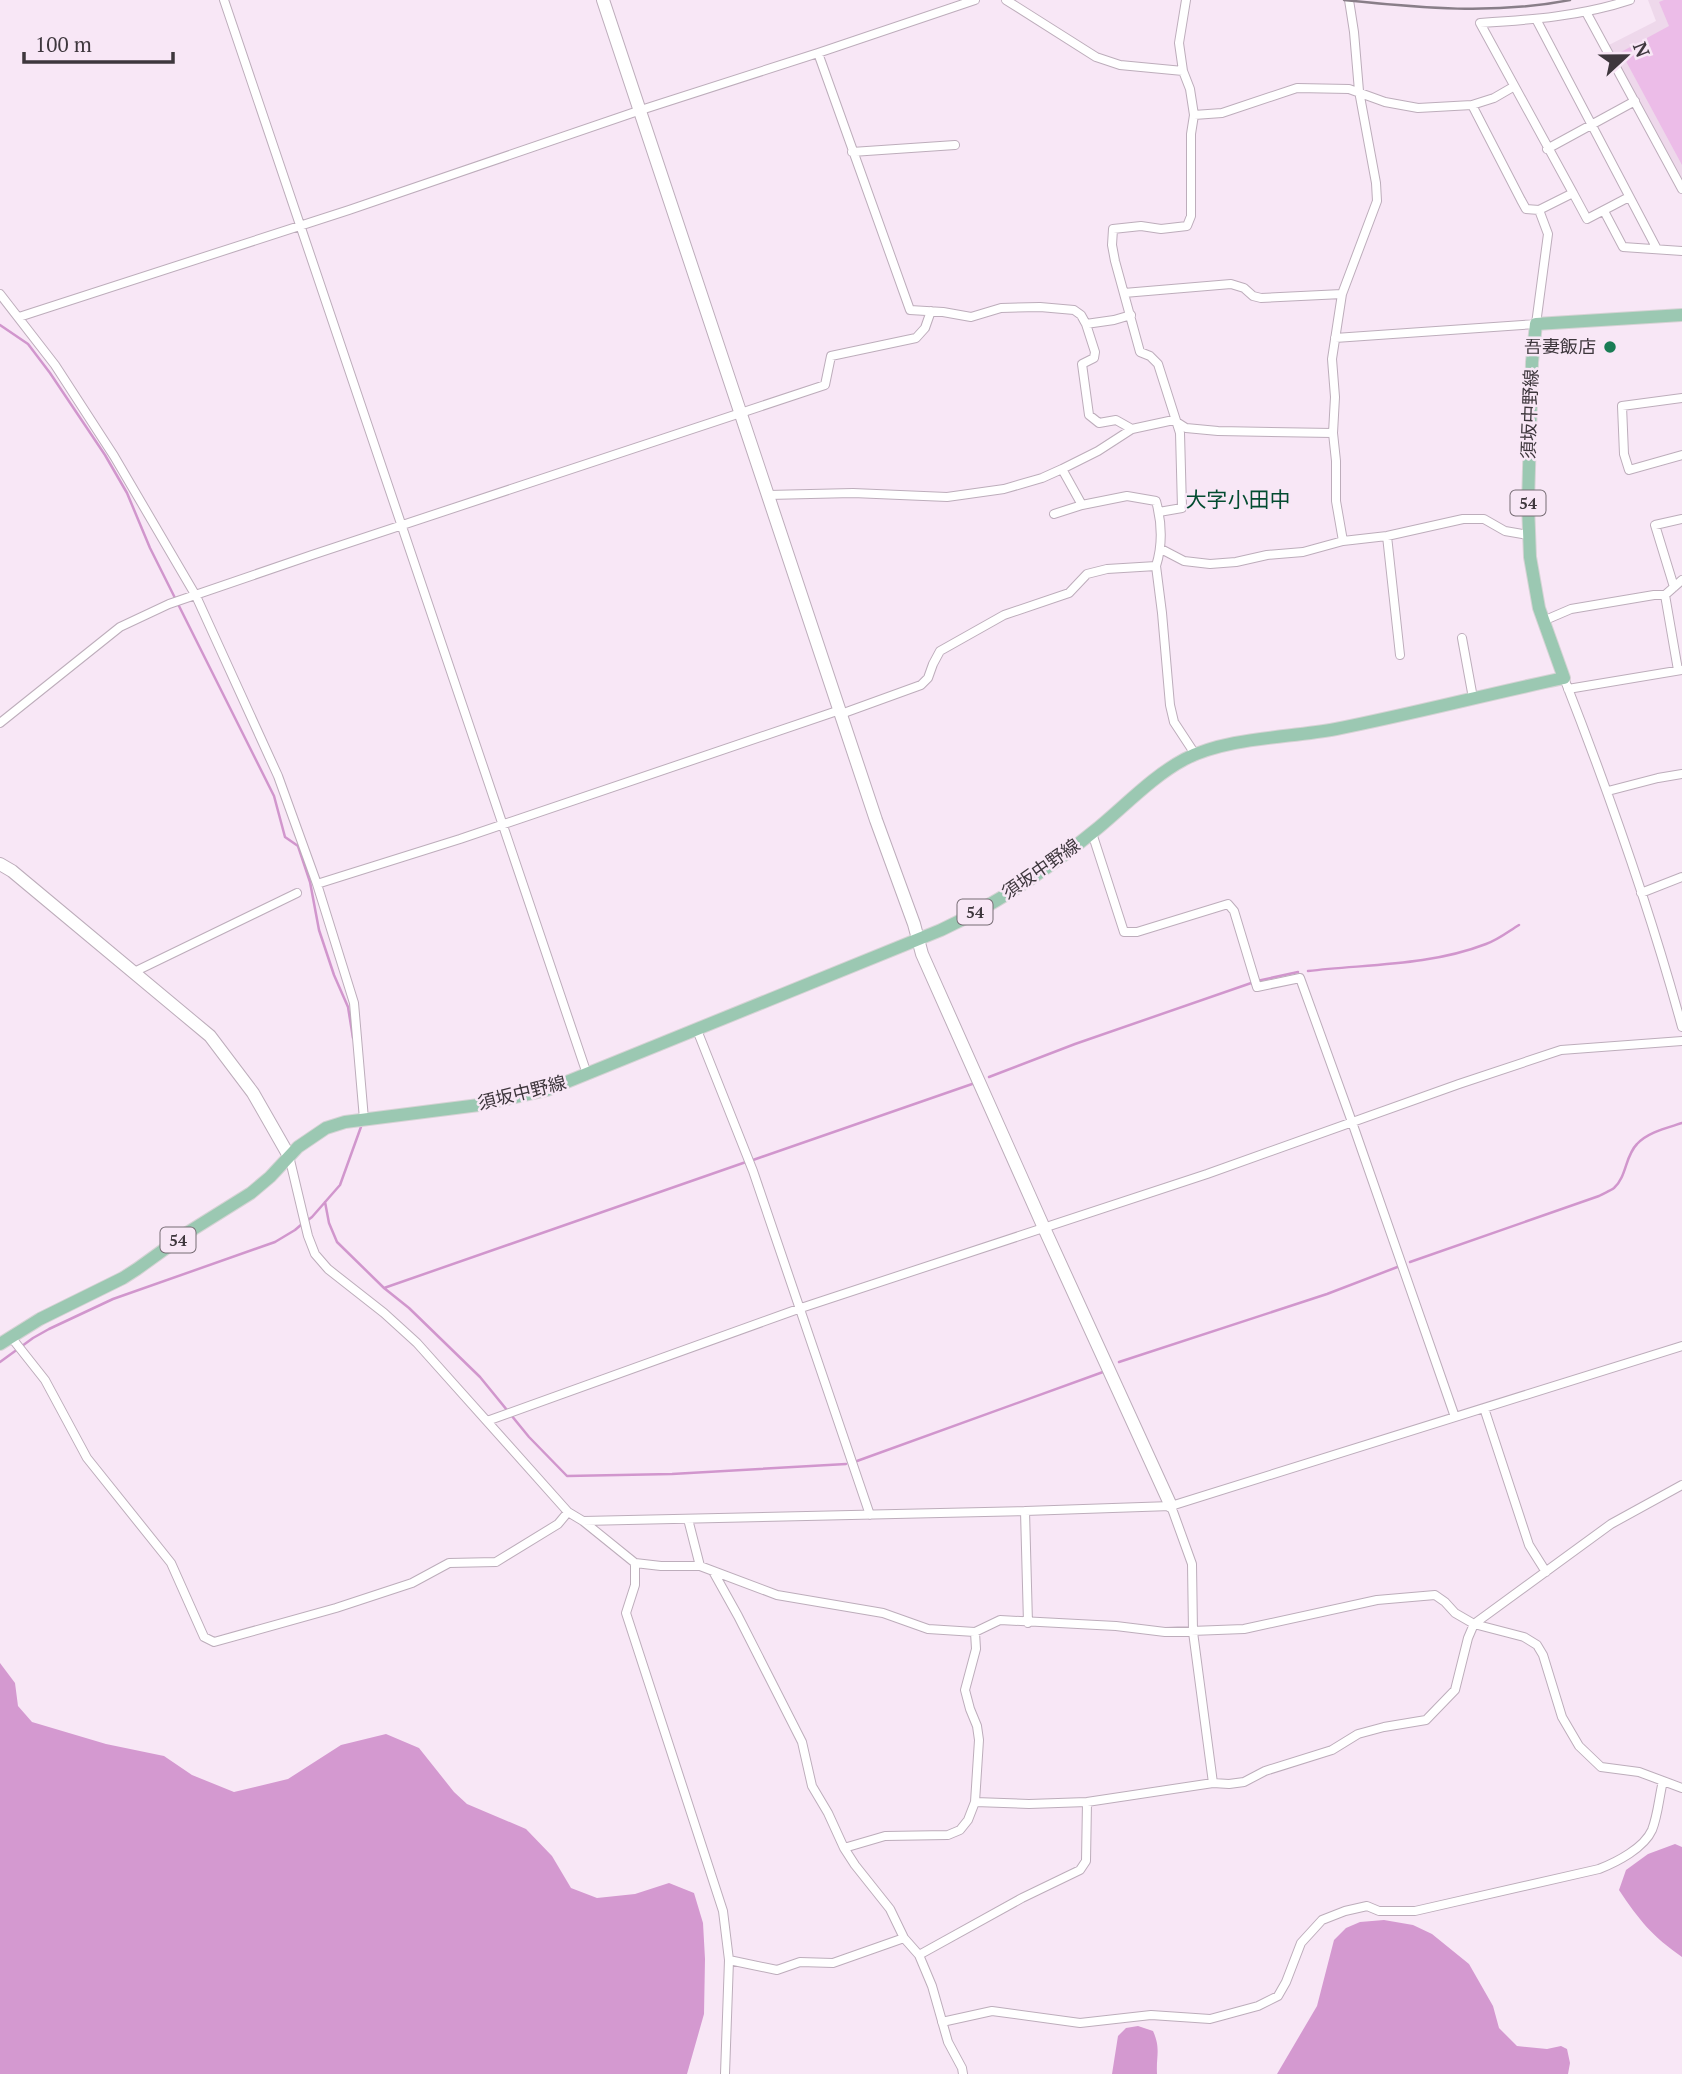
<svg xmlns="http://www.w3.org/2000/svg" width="1682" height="2074" font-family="'PT Serif','Noto Sans JP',serif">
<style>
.built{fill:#eed8eb}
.green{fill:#ecbce8}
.forest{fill:#d499d0}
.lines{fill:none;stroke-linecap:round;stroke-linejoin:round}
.stream{stroke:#d196cd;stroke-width:2.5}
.street-casing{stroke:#bdadbb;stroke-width:10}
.secondary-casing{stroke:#bdadbb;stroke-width:14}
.primary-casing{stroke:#d5d3d4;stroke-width:14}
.street{stroke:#fff;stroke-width:8}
.secondary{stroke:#fff;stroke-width:12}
.primary{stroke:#9bc8b2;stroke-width:12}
.rail{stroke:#897e88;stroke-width:2.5}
.poi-dot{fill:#1a7c55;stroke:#f8e7f6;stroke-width:2.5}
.labels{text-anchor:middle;stroke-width:5;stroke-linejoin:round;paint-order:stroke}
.shield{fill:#f8e7f6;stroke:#766c74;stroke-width:2}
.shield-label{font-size:16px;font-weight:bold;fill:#3e373d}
.poi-label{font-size:18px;fill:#3e373d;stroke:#f8e7f6;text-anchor:end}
.street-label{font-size:18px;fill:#3e373d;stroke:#f8e7f6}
.quarter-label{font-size:21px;fill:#034b30;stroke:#f8e7f6}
</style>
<rect width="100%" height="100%" fill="#f8e7f6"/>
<path class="built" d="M1648,0H1682V189L1605,47L1656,21Z"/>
<path class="green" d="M1664,0H1682V165L1621,52L1669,26L1659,2Z"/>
<path class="forest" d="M0,1663L15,1683L18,1706L32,1722L106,1744L164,1756L192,1775L234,1792L288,1779L341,1745L386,1734L419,1748L454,1792L467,1804L526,1829L552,1856L571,1888L597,1898L635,1894L669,1883L694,1893L703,1923L705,1959L704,2014L687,2074H0Z
M1675,1844L1682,1847V1957C1652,1936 1639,1920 1619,1890L1626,1870L1648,1854Z
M1384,1920L1413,1925L1432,1934L1469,1964L1493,2006L1499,2028L1517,2046L1547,2049L1561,2046L1567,2049L1570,2063L1568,2074H1277L1317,2006L1334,1940L1346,1928L1360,1922Z
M1138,2026L1153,2031C1161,2049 1156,2055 1157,2074H1112L1118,2036L1126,2028Z"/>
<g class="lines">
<path class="stream" d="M0,325L28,344L50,373L105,455L127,493L150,548L274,796L285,837L298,846L310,882L319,930L334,975L348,1007L353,1038
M1308,971C1368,964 1429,966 1486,944C1498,940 1509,931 1519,925
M989,1077L1075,1044L1257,981L1298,972
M753,1160L975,1083
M325,1202L329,1223L337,1242L384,1288L409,1308L480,1377L529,1437L567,1476L672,1474L846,1464
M308,1220L312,1217L340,1185L362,1124
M1410,1262L1599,1196C1604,1193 1610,1191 1614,1188C1627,1176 1625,1156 1637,1144C1648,1132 1667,1128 1682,1123
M384,1288L746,1162
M0,1362L33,1338L49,1329L113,1299L275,1242L295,1230L302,1224
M1119,1362L1327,1294L1400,1266
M857,1461L1103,1372"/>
<defs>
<path id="street" d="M224,0L587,1074
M1006,0L1096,57L1120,65L1183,71
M1586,12L1682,189
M1536,19L1657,249
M818,53L910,310L943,312L971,317L1001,308L1040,307L1074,310L1081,315L1086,324L1095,352L1094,358L1082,364L1089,415L1099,423L1116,420L1132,429
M1472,105L1521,200L1526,209L1539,210
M1194,115L1222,113L1297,88L1349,89L1385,102L1418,108L1472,105L1494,98L1513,87
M1547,149L1635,101
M852,152L955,145
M1573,193L1587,219L1629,197
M1604,211L1623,247L1682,251
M1124,293L1231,284L1244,288L1253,296L1261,298L1342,294
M0,294L55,365L114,456L196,596L278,776L317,884L354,1003L364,1119
M19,317L349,210L641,110L818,53L975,0
M1086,324L1114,320L1131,315
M1335,338L1536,324L1548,234L1539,210L1573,193L1480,23C1530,20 1582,16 1630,0
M1682,398L1622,406L1624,454L1629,470L1682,455
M1062,469L1082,505
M768,495L853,493L947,497L1004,489L1042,478L1062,469L1098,451L1132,429L1169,421H1175L1186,428L1218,431L1333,433
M1159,512L1182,508L1180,433L1158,364L1150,356L1140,352L1115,261L1112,245L1113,229L1141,226L1161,229L1187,226L1191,216V134L1194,115L1190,89L1183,71L1179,43L1186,0
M1054,514L1082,505L1127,496L1156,501C1162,523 1163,544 1156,566
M1387,536L1400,655
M1343,541L1336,501V461L1333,433L1335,397L1332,359L1342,294L1377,201L1376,183L1359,91L1354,32L1349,0
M1161,549L1184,561L1210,564L1236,562L1267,555L1303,552L1343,541L1387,536L1463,519H1484L1505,531L1528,535
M1674,587L1655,525L1682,519
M1665,595L1678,670
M1543,621L1571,609L1654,595H1665L1682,580
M1462,638L1473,698
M1564,678C1609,793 1650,909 1682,1027
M1568,689L1682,670
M841,714L921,685L928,678L933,664L940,651L1004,615L1069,593L1087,574L1107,569L1156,566L1162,613L1170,705L1174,722L1195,754
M0,723L120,627L169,604L312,555L825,385L831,356L916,338L925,328L931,311
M1608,791L1658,778L1682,774
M1092,833L1124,932H1137L1228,904L1234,911L1257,987L1300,978L1352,1122L1455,1417
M317,884L460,839L840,710
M1641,893L1682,877
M134,972L297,893
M697,1030L753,1171L870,1515
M289,1156L308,1236L315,1254L328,1269L384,1313L417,1343L568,1512L583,1521L1025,1511L1171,1506L1682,1346
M11,1337L45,1380L87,1458L171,1563L204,1637L214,1642L336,1608L412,1583L449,1563L496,1562L558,1524L568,1512
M1484,1408L1529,1545L1546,1572
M487,1421L801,1308L1207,1174L1459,1084L1561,1050L1682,1041
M1171,1506L1192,1564L1193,1632L1213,1783
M1025,1511L1028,1623
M688,1519L700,1566
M583,1521L635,1563L661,1566H700L777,1595L883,1613L928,1629L975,1632L1000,1620L1116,1626L1165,1632L1244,1629L1377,1600L1435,1595L1445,1602L1455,1613L1474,1624L1524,1637L1537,1645L1543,1655L1562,1717L1579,1746L1601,1767L1639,1772L1682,1788
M635,1563V1585L626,1613L723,1911L729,1960L725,2074
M714,1573L738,1616L802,1742L812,1786L828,1813L844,1848L855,1865L890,1909L904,1938L919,1955L932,1986L948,2042L962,2068L963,2074
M975,1802L1029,1804L1087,1802L1213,1783L1229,1784L1244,1782L1265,1771L1332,1750L1358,1734L1384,1727L1426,1720L1455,1690L1468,1638L1474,1624L1611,1524L1682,1485
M844,1848L885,1836L948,1835L960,1830L968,1820L975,1802L979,1740L977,1726L970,1709L965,1690L976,1649L975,1632
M919,1955L1022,1898L1080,1870L1086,1861L1087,1802
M729,1960L777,1970L800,1962L833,1963L904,1938
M942,2022L992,2011L1080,2023L1151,2015L1210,2019L1258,2006L1278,1996L1286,1982L1301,1943L1322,1920L1345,1911L1367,1906L1379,1911H1415L1599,1869C1617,1862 1644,1848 1652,1830C1658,1815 1659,1797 1663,1781"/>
<path id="secondary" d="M603,0L876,820L914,924L922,954L1044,1228L1171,1506
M0,864L12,871L210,1036L253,1093L289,1156"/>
<path id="primary" d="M0,1344L40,1319L123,1278L137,1269L187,1233L251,1193L270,1177L298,1147L326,1128L345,1122L479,1105L547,1090L941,930C996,904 1047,870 1093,832C1123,808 1151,777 1185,759C1228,737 1288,738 1336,729C1412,714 1488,694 1564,678L1539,608L1530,557L1528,504L1532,362L1536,324L1682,315"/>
</defs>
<use href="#street" class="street-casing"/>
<use href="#secondary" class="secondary-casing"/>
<use href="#primary" class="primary-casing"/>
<use href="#street" class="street"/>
<use href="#secondary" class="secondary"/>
<use href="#primary" class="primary"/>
<path class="rail" d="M1344,0C1421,8 1494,15 1570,0"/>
</g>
<circle class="poi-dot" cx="1610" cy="347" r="7"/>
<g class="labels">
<g class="shield">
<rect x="1510.5" y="490.5" width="35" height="25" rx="5"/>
<rect x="957.5" y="899.5" width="35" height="25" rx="5"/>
<rect x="160.5" y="1227.5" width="35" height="25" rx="5"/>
</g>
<g class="shield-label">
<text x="1528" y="509">54</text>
<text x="975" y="918">54</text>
<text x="178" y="1246">54</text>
</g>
<g class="poi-label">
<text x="1596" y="353">吾妻飯店</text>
</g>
<g class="street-label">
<text transform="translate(1530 414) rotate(-88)" y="6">須坂中野線</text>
<text transform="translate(1041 869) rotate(-35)" y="6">須坂中野線</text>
<text transform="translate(522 1093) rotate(-14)" y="6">須坂中野線</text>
</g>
<g class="quarter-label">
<text x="1238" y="507">大字小田中</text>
</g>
</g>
<g transform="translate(1626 56) rotate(68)" stroke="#f8e7f6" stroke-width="5" paint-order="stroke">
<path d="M0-5L12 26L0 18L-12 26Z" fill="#3e373d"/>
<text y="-10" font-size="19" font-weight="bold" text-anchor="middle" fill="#3e373d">N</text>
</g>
<path d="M24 52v10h149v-10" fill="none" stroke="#3e373d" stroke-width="3.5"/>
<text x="35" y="52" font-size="21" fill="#3e373d" stroke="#f8e7f6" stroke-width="5" paint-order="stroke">100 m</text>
</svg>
